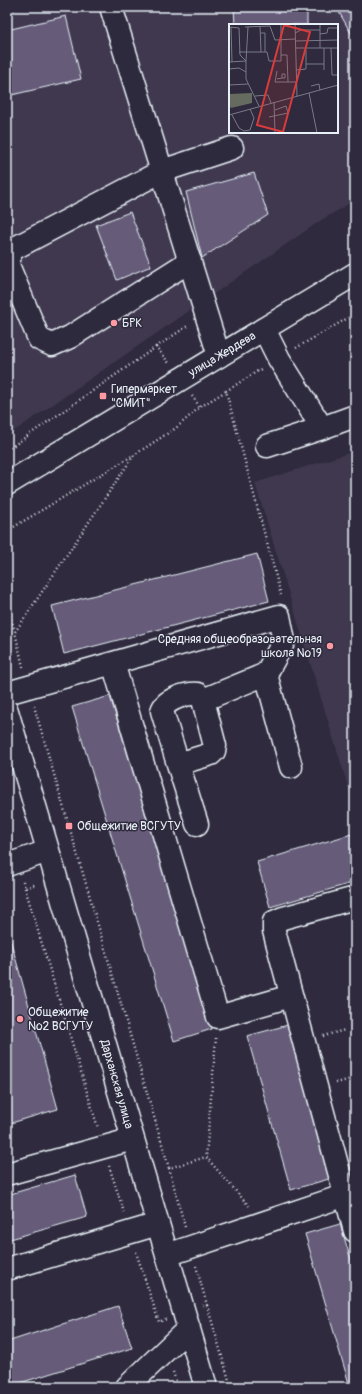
<svg xmlns="http://www.w3.org/2000/svg" width="362" height="1394" font-family="Pangolin,sans-serif">
<style>
.built{fill:#40394f;fill-rule:evenodd}
.building{fill:#665c7a;stroke:#e8f1f8}
.lines{fill:none;stroke-linecap:round;stroke-linejoin:round}
.minor-casing{stroke:#e8f1f8;stroke-width:25}
.major-casing{stroke:#e8f1f8;stroke-width:25}
.path{stroke:#e8f1f8;stroke-width:2.5;stroke-dasharray:1 3;stroke-linecap:butt}
.minor{stroke:#2f2a3d;stroke-width:22}
.major{stroke:#2f2a3d;stroke-width:22}
.poi-dot{fill:#ff9aa2;stroke:#2f2a3d;stroke-width:1.5}
.labels{text-anchor:middle;stroke-width:3;stroke-linejoin:round;paint-order:stroke}
.poi-label{font-size:12px;fill:#e8f1f8;stroke:#2f2a3d;text-anchor:start}
.street-label{font-size:12px;fill:#e8f1f8;stroke:#2f2a3d}
.inset-road{fill:none;stroke:#797a88;stroke-width:1}
.view{fill:#d83c3d;fill-opacity:0.15;stroke:#d83c3d;stroke-width:2}
.inset-edge{fill:none;stroke:#e8f1f8;stroke-width:2}
</style>
<rect width="100%" height="100%" fill="#2f2a3d"/>
<filter id="ink" filterUnits="userSpaceOnUse"><feTurbulence type="fractalNoise" baseFrequency=".025" numOctaves="2"/><feDisplacementMap in="SourceGraphic" scale="8" xChannelSelector="R" yChannelSelector="G"/><feConvolveMatrix kernelMatrix="1 2 1 2 8 2 1 2 1" color-interpolation-filters="sRGB"/></filter>
<g filter="url(#ink)">
<path class="built" d="M7,7H355V200L320,221L7,436ZM230,25H337V132H230Z
M355,451V809L255,483Z"/>
<path class="building" d="M7,7H23L7,11Z
M234,7H307V25H235Z
M336,7H355V40Z
M66,16L81,79L7,96V30Z
M254,173L268,215L202,258L186,192Z
M130,212L151,266L117,280L96,225Z
M257,554L269,601L64,654L52,606Z
M110,696L212,1029L174,1041L72,707Z
M355,833V882L270,907L257,862Z
M7,928L58,1109L8,1124L7,1120Z
M288,1025L332,1178L291,1190L247,1036Z
M75,1175L87,1217L7,1240V1195Z
M340,1224L355,1273V1387H350L305,1234Z
M118,1306L132,1348L7,1387V1342Z"/>
<g class="lines">
<defs>
<path id="minor" d="M111,7L219,356
M190,261L70,337L52,345L39,339L8,265L11,250L162,171L232,148
M264,329L279,359L322,428L355,416
M267,446L322,428
M113,663L218,1017L291,996
M7,693L279,616L284,641L266,674L291,767
M203,700L198,694C187,693 165,699 162,711L178,764L211,754L214,751L215,746L203,700L266,674
M7,711L206,1387
M178,764L197,824
M7,865L48,851
M355,898L283,918L274,922V931L355,1231
M7,1174L133,1139
M167,1255L355,1192
M7,1269L158,1224
M127,1387L189,1328"/>
<path id="major" d="M7,484L355,274"/>
</defs>
<use href="#minor" class="minor-casing"/>
<use href="#major" class="major-casing"/>
<path class="path" d="M156,347L189,325
M296,348L355,314
M226,391L261,369
M192,396L200,407
M7,450L156,347L169,363
M7,531L132,456
M7,608L15,631
M23,667L15,632L134,455L176,428L200,407L226,391L281,595
M34,706L169,1168
M7,825L12,842
M23,881L25,888L37,884
M25,888L98,1128
M323,1036L345,1030
M216,1038L206,1157L249,1206
M336,1083L355,1078
M109,1166L124,1212
M185,1227L169,1168L206,1157
M136,1252L159,1322L166,1319
M196,1266L207,1305L202,1306
M207,1305L231,1387
M173,1372L178,1387"/>
<use href="#minor" class="minor"/>
<use href="#major" class="major"/>
</g>
</g>
<g class="poi-dot">
<circle cx="114" cy="323" r="4"/>
<rect x="99" y="392" width="8" height="8" rx="2"/>
<circle cx="330" cy="646" r="4"/>
<rect x="65" y="822" width="8" height="8" rx="2"/>
<circle cx="20" cy="1019" r="4"/>
</g>
<g class="labels">
<g class="poi-label">
<text x="122" y="327">БРК</text>
<text x="111" y="393">Гипермаркет<tspan x="111" dy="14">"СМИТ"</tspan></text>
<text x="322" y="643" text-anchor="end">Средняя общеобразовательная<tspan x="322" dy="14">школа №19</tspan></text>
<text x="77" y="830">Общежитие ВСГУТУ</text>
<text x="28" y="1016">Общежитие<tspan x="28" dy="14">№2 ВСГУТУ</tspan></text>
</g>
<g class="street-label">
<text transform="translate(222 354) rotate(-31)" y="4">улица Жердева</text>
<text transform="translate(117 1084) rotate(74)" y="4">Дарханская улица</text>
</g>
</g>
<g transform="translate(229 24)">
<rect width="109" height="109" fill="#2f2a3d"/>
<path d="M23,69V79L2,84L0,81V70Z" fill="#656c5f"/>
<path class="inset-road" d="M66,0L68,72M31,2L32,28M0,3L10,4L11,31L17,37V55L30,82M2,3L3,38M16,3L41,2L46,16L66,15M32,9H36V28M66,9L72,6H91M91,10L98,9L99,4H109M66,17L109,16M66,24H109M91,24V0M102,24L103,51H109M10,28H38L40,37H52V0M52,31H58L59,58M0,38L17,37L19,3M77,40H95M0,45L10,44L17,48M67,46L77,45V26M95,46V24M48,47L46,58H67M48,55L53,54V50H56V54H53M0,61L19,60M82,62L90,60L91,66M80,69L88,109M26,72L39,71L42,79M45,78L46,109M0,91L109,61M3,91L10,104L15,107L21,106L25,94L21,85M40,93L59,89L57,82L46,86"/>
<path class="view" d="M55,1L81,8L54,108L28,101Z"/>
<rect width="109" height="109" class="inset-edge"/>
</g>
<rect width="362" height="1394" fill="none" stroke="#2f2a3d" stroke-width="24"/>
<rect x="12" y="12" width="338" height="1370" fill="none" stroke="#e8f1f8" stroke-width="1.5" filter="url(#ink)"/>
</svg>
